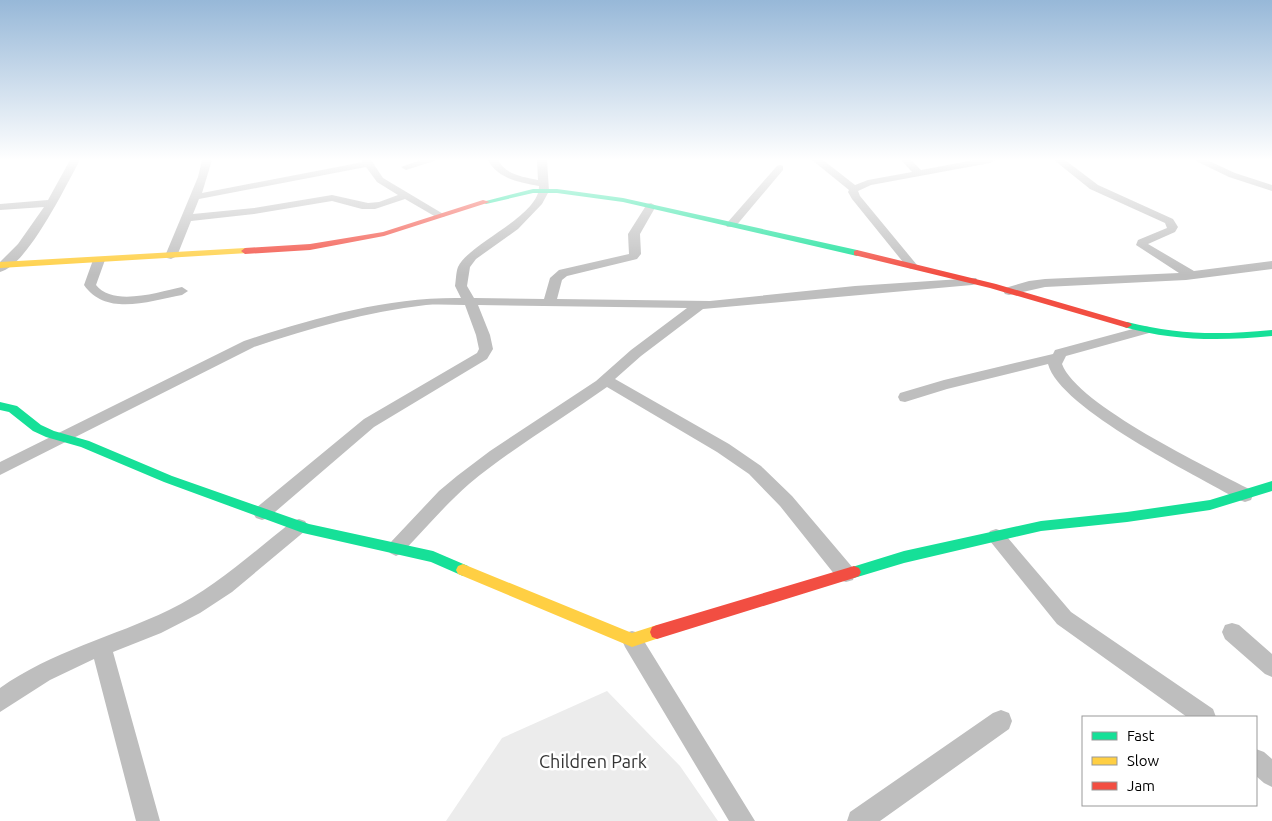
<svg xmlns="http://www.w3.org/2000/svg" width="1272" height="821" font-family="Ubuntu,sans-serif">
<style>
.green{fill:#ececec}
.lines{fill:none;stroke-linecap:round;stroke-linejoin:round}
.street{fill:#bebebe;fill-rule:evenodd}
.fast{fill:#16e098;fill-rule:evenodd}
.slow{fill:#ffcf43;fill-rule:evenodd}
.jam{fill:#f24e42;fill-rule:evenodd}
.labels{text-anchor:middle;stroke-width:5;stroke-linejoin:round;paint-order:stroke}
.near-park-label{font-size:18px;fill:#333;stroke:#fff}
</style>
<rect width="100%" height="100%" fill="#fff"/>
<path class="green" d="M607,691L680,766L718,821H446L502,738Z"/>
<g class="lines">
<path class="street" d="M70,160H80C66,185 28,265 0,272V262L18,244L44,207L0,210V204L48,200Z
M202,160H212L202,193L363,162L361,160H371L383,178L445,215L444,217H436L405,199L375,209H362L332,201L254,214L191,221L177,256L171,259L167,258L165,256L198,177ZM366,167L377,182L398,195L379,202L368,203L332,195L254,208L193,214L199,199Z
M421,160H437L406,170L401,167Z
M488,160H498C506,175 523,177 538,180L537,160H547L549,191L542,204L518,229L476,259L470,267L467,286L474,298L544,299L550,278L559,270L629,254L628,234L647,204L651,203L656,206L640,234L641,254L637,259L567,276L562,280L557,299L710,301L855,286L976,278L978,281L976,284L972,285L703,309L641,356L615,379L729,444L761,466L792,496L853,568L855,574L853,580L846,582L839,580L780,506L749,474L717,452L607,387C561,420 512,448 469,484C445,505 424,530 402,553L396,556L390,553L387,548L390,543L439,491L457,476L490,451L596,381L631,350L687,308L478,305L490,335L493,349L487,359L374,427L268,518L262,520L256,518L253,513L256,508L364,419L477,353L479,349L476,335L465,305C452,305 439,304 426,305C367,312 310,328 254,347L0,475V462L244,341C314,318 387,297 461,298L455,286C456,280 456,272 458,267C469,243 540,216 539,186C519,182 498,179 488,160Z
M812,160H823L855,185L868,180L912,172L901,160H911L921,170L974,160H995L990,163L871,185L858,191L860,196L917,265L911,269L907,267L852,199L848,192L849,190Z
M1054,160H1065L1098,185L1173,219L1178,227L1175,232L1148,244L1194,271L1272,261V269L1186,280L1045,287L1009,295L1005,294L1003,291L1005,288L1029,281L1045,279L1179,273L1136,245L1138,240L1167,228L1165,223L1090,189Z
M1194,160H1207L1235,173L1272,185V191L1229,177Z
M780,165L783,166V170L735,227H727L726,225L727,223L777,166Z
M99,257L105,260L96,285C113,307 159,292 182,287L188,291L182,295C150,301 106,317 84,285L93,260Z
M1144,326L1149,327L1151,330L1149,333L1066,356L1062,364C1077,405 1209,468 1251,490L1253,495L1251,500L1245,502L1239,500C1196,475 1060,409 1048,364L947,389L905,402L900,401L898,397L900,393L944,380L1053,354L1055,350Z
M299,519L305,521L308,526L305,531L232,592L200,613L161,633L113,652L160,821H136L94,659L50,680L0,712V688C52,651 113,637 169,610C215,588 253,552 293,521Z
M996,529L1002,531L1071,612L1213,709L1216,717H1187L1057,624L990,541L987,536L990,531Z
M1232,623L1239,625L1272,654V677L1265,674L1225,639L1222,632L1225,625Z
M632,631L639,633L755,821H729L625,647L622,640L625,633Z
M1001,710L1009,713L1012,721L1009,729L880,821H847L850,812L993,713Z
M1256,749L1264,752L1272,759V787L1264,783L1256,776Z"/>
<path class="fast" d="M533,189H557L623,198L857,250L861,253L857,256L623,202L557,193H533L486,204L482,202Z
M1127,322C1178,335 1220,335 1272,330V336C1221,341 1173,341 1124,327L1122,325Z
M0,402L17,406L41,425L54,431L89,441L172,476L309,524L433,551L468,566L470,570L468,574L463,576L431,562L303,533L164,482L81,447L46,437L33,431L9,412L0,410Z
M1272,481V491L1210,510L1127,522L1041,531L904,563L854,578L849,576L847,572L849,568L904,551L1041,521L1127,512L1210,500Z"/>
<path class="slow" d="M245,248L248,249V253L0,268V262Z
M463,564L632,633L657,625L662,627L664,632L662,637L632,647L458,574L456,570L458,566Z"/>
<path class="jam" d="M483,200L490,202L384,236L310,250L245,254L241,251L245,248L310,244L383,232Z
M857,250L996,284L1130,323L1132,325L1127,328L1124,327L990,288L854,255V251Z
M854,566L859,568L861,572L859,576L854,578L657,639L652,637L650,632L652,627L657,625Z"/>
</g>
<linearGradient id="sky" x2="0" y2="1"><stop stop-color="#97b8d8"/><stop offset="0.58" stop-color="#fff"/><stop offset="1" stop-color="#fff" stop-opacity="0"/></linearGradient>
<rect width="1272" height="275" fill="url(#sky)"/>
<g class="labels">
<g class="near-park-label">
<text x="593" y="768">Children Park</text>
</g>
</g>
<rect x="1082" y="716" width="175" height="90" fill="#ffffff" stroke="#999999"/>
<rect x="1092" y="732" width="25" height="8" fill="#16e098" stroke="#999999"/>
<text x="1127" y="741" font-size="15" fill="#000000">Fast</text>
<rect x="1092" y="757" width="25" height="8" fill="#ffcf43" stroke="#999999"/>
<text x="1127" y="766" font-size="15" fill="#000000">Slow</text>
<rect x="1092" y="782" width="25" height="8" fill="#f24e42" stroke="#999999"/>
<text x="1127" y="791" font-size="15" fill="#000000">Jam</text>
</svg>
